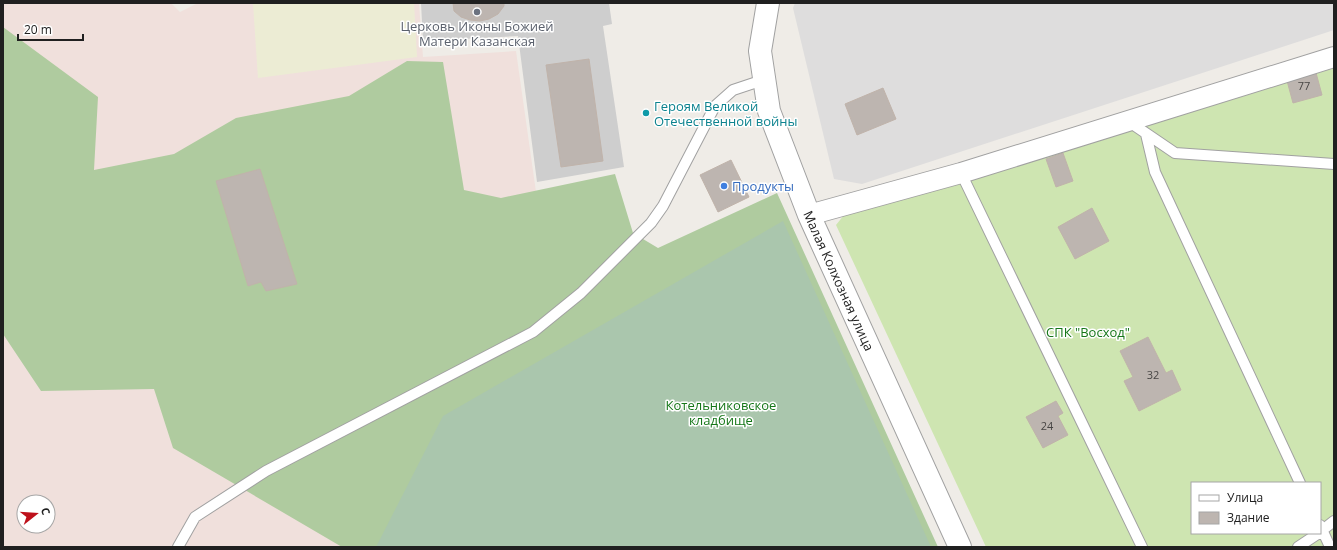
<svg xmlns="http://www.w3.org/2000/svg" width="1337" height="550" font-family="'Open Sans',sans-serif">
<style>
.residential{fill:#dedddd}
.religious{fill:#cecece}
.military{fill:#f0e0dc;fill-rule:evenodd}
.farmland{fill:#ececd4}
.grass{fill:#cee5b1;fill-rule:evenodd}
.forest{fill:#afcb9f}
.cemetery{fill:#aac6ad}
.building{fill:#bdb5b0;stroke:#c0b3aa}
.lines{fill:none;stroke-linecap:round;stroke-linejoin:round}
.service-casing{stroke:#a1a1a1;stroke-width:12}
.minor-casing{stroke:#a1a1a1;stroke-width:22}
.tertiary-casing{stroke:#a1a1a1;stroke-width:24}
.service{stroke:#fff;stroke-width:10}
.minor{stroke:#fff;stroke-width:20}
.tertiary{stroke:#fff;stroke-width:22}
.worship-dot{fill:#6b7280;stroke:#fff;stroke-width:1.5}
.culture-dot{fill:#0f9aa8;stroke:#fff;stroke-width:1.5}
.shop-dot{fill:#3f7fe0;stroke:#fff;stroke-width:1.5}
.labels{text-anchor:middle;stroke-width:3;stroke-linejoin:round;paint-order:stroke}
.number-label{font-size:11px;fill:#474544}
.worship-label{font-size:13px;fill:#5b616d;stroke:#fff}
.culture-label{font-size:13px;fill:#0d838f;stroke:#fff;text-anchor:start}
.shop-label{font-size:13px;fill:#366cbe;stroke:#fff;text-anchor:start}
.street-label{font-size:13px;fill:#202020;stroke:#fff}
.park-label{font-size:13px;fill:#157618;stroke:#fff}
</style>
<rect width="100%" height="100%" fill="#efece7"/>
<path class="residential" d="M795,3H1334V30L862,184L834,179L793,8Z"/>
<path class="religious" d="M421,3H609L612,24L603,26L624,167L537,182L518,36L423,41Z"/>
<path class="military" d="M3,3H171L180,12L198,3H419L423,57L516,51L537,199L370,547H3ZM24,502H48V526H24Z"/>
<path class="farmland" d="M253,3H414L417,57L258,78Z"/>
<path class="grass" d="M1334,68V547H986L836,225L848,210L1185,114ZM1192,483H1320V533H1192Z"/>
<path class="forest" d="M3,27L98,97L94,170L174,154L236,118L349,96L407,61L443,62L464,190L501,198L615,174L633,233L658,248L777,193L938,547H342L173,448L154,389L41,391L3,334Z"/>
<path class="cemetery" d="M783,221L931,547H376L443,416Z"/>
<path class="building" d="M453,3H504V6L498,14L489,19L480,21L470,20L461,17L454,11Z
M589,59L603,161L561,167L546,65Z
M1315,69L1322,95L1293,103L1286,77Z
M883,88L896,119L857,135L845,104Z
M1063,153L1073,181L1056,187L1046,159Z
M731,160L749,197L718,212L700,175Z
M260,169L297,284L266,291L261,282L248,286L216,181Z
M1092,208L1109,241L1075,259L1058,227Z
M1148,337L1166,373L1172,370L1181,390L1139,411L1124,381L1133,377L1120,351Z
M1056,401L1063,413L1058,416L1068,435L1043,448L1026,417Z"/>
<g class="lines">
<defs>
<path id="service" d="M1128,121L1175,153L1334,164
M1146,134L1155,172L1300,483
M961,173L1142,547
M1320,525L1330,547
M1320,532L1334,521
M178,547L195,517L266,471L533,332L581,293L651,223L663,206L715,106L733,90L763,80
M1298,547L1319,533"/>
<path id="minor" d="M809,215L961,173L1334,57"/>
<g id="tertiary">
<path id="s1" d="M768,3L760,51L769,111L809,215L960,547"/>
</g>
</defs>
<use href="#service" class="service-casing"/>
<use href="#minor" class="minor-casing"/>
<use href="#tertiary" class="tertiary-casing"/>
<use href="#service" class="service"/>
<use href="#minor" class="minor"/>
<use href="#tertiary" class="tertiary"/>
</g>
<circle class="worship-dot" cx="477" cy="12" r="4"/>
<circle class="culture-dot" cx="646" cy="113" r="4"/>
<circle class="shop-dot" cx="724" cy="186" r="4"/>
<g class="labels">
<g class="number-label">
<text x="1304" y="90">77</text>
<text x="1153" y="379">32</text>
<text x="1047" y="430">24</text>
</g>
<g class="worship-label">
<text x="477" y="31">Церковь Иконы Божией<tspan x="477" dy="15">Матери Казанская</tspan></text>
</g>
<g class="culture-label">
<text x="654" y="111">Героям Великой<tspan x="654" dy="15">Отечественной войны</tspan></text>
</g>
<g class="shop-label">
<text x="732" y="191">Продукты</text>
</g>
<g class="street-label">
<text dy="5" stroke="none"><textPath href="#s1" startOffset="293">Малая Колхозная улица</textPath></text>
</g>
<g class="park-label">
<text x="1088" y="337">СПК "Восход"</text>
<text x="721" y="410">Котельниковское<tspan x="721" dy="15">кладбище</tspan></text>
</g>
</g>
<rect width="1337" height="550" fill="none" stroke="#202020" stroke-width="8"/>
<rect x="1191" y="482" width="130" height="52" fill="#ffffff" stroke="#a6a6a6"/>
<rect x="1199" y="495" width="20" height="6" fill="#ffffff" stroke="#a6a6a6"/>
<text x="1227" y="502" font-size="12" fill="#202020">Улица</text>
<rect x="1199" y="512" width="20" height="12" fill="#bdb5b0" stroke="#a6a6a6"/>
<text x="1227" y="522" font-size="12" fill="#202020">Здание</text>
<g transform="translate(36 514) rotate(73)"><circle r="19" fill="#ffffff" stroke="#a6a6a6"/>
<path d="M0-3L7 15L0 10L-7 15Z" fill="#be111b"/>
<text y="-6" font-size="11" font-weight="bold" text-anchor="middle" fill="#202020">С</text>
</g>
<path d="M18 34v6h65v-6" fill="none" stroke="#202020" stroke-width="2"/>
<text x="24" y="34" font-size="12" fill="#202020" stroke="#ffffff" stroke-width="3" paint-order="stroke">20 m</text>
</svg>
